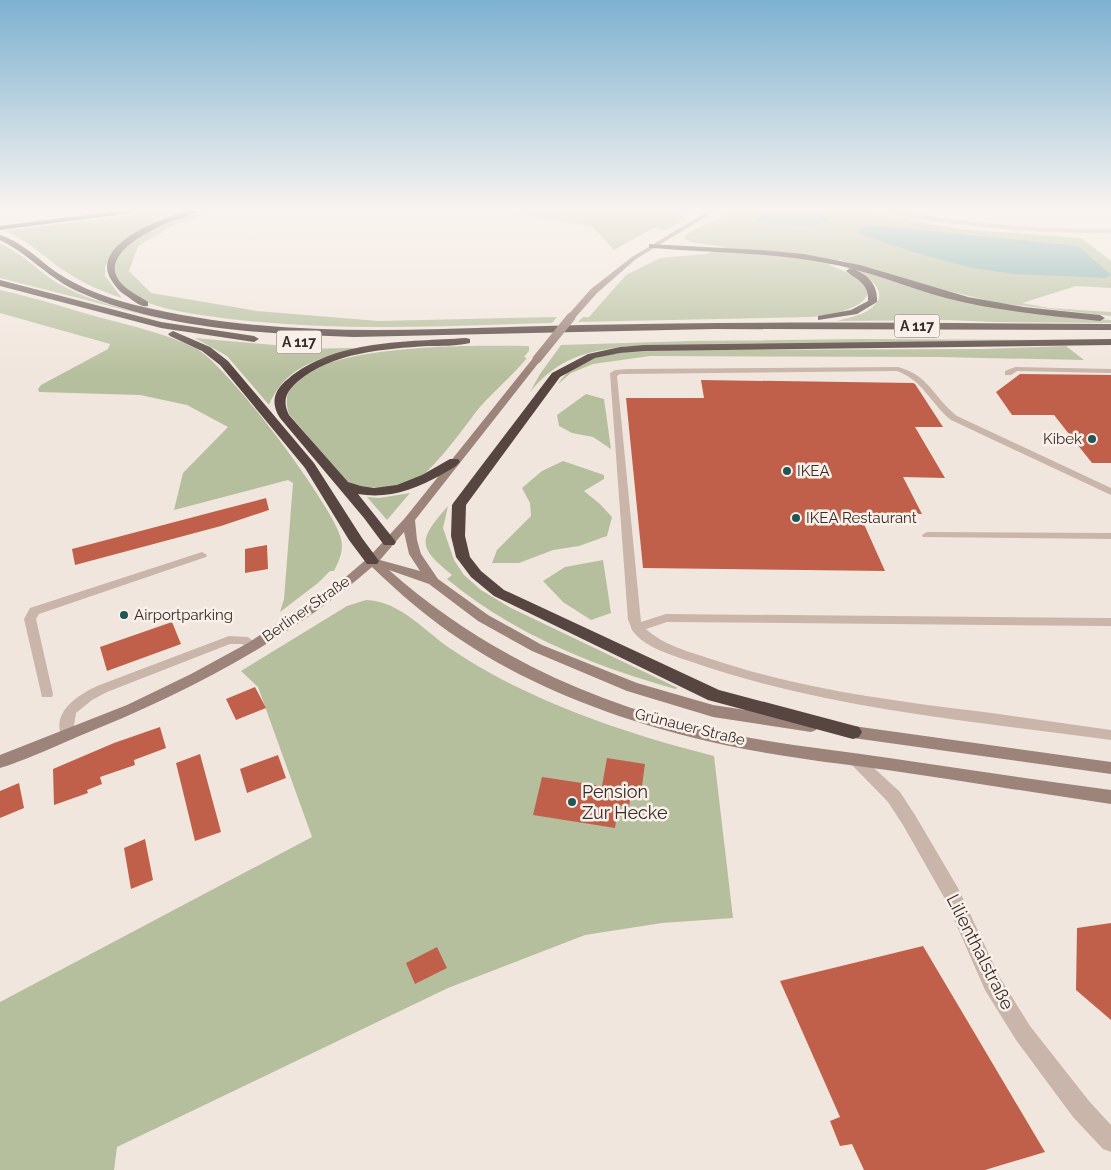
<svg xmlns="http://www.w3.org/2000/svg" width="1111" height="1170" font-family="Raleway,sans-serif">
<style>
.green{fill:#b6bf9d}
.water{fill:#7dadab}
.building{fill:#c0604b}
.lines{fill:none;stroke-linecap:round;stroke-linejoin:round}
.lane{fill:#c9b5a9;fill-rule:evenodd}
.street{fill:#c9b5a9;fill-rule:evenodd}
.secondary{fill:#9c847a;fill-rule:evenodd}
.highway{fill:#564540;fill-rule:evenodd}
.secondary-bridge{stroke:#9c847a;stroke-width:9}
.poi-dot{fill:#205655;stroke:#f9f0e9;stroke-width:2}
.labels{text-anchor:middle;stroke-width:5;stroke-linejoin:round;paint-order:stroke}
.shield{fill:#f9f0e9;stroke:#706763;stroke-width:1}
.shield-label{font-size:14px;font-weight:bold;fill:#362c29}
.poi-label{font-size:15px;fill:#362c29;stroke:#f9f0e9;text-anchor:start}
.street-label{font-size:15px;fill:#362c29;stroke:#f9f0e9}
.near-poi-label{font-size:18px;fill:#362c29;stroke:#f9f0e9;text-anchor:start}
.near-street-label{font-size:18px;fill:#362c29;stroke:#f9f0e9}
</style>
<rect width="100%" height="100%" fill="#f1e6dd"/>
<path class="green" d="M157,211H190L168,218L111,254L105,267V276L122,298C99,291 75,279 56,265C37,251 27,240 5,231Z
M200,211H219L174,225L138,246L129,271L151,293L257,311L379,321L557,317L552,323C437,326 323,333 208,316C181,312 143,307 123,287C86,250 175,218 200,211Z
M491,211H693L683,217L689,218L665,230L653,228L614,250L592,226Z
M734,211H859L959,229L1081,238L1111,261V288L1076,286L1022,303L1049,308L1111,312V316L998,303L920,284L840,260L829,265C899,290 861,312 811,317L578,322L583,317H589L626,275L660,258L706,254L724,247L691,242L684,238L688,233Z
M0,244C22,252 39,273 61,285C93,303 129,309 164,320L0,278Z
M855,269L940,295L1084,318L1111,320V323L993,322L949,320L837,321C847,318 861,316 870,309C892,294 870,277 855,269Z
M0,290C33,297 66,308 98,317C131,326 165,333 195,348C226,363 333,505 341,539C344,550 339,561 334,571H330L318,583L280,612L284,599L293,483L288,480L174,510L183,473L228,427L187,405L140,395L39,392L38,389L41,385L108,349L110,344L0,313Z
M195,338L296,347L297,349L354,348C347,352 339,353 331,355C302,365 282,375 269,405L227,356Z
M862,339L1067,340L629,346C586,351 558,358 530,392L540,374L561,345L691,341Z
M529,346V351L524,357L527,358C512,376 494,391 479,408C466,425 433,471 416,480C407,485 397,486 387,487C373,489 359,487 346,481L289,414C262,338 489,346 529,346Z
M1066,346L1084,360L938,357L650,356L593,364L571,373L558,384C577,354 621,352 653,350L982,349Z
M586,394L604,399L611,449L593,437L572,433L559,426L557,415Z
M563,461L604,475V479L584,491L600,504L612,517L607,536L579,546L553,550L519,563H492L497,550L531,516L530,503L522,488L542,471Z
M410,493L387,520L367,497L379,498Z
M448,506L443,528L454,560L464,575L481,590L511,608L678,688L675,689C593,666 513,634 447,579L452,575C417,547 418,540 448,506Z
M603,560L611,613L591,620L563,602L543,581L565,567Z
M366,600C401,601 426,633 454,651C469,661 486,671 503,680C569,714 642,738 714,756L733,918L662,923L585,935L448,988L117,1147L114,1170H0V1002L312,837L258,687L241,671L347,606Z"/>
<path class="water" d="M760,211H812L830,217L829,221C807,228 780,226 757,221Z
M869,225L1069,245L1079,247L1111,275L1104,278L1014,274L973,268L923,255L857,233L861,228Z"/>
<path class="building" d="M1020,374L1111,375V463H1092L1054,415H1012L996,392Z
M701,380L913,383L915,384L943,427H915L945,478L903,477L922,514L859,513L885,571L643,568L626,398H704Z
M266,498L269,510L221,526L75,565L72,549Z
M267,545L268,569L245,573V549Z
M172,622L181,644L107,671L100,647Z
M255,687L266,708L236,720L226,699Z
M160,727L166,748L134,760L135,765L100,777L102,784L87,790L88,793L54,805L53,769L114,743Z
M200,754L221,832L195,841L176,763Z
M278,755L286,778L247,793L240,769Z
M607,758L645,764L641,793L631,792L629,807L618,805L615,828L533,815L542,777L602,786Z
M19,783L24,808L0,818V791Z
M145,839L153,880L131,889L124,848Z
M1111,923V1020L1076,990L1077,928Z
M923,946L1045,1152L985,1170H864L852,1144L840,1146L830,1121L840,1117L780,981Z
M437,947L447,968L415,984L406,963Z"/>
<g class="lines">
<path class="lane" d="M898,367C929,375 934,398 957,416L1111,488V495L951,420C930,403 924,381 897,371L620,374L617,376L641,622L666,614L1111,618V626L667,622L646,629C663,645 690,652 711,659C797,688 886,700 976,711C1021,717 1066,724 1111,730V740C972,721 829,709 695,663C675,656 644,648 632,630C631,628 630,623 628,620L610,373L615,370L628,369Z
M1015,367L1111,369V373L1017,371L1011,375H1005V371Z
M927,532L1111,533V539L923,537L922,535Z
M202,552L207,555L206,557L39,614L36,619L53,694L52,697H42L24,619L30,608Z
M229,636L248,637L259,646L257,649L253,650L242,644H230L107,692L92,700L76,713L74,726L75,735L73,739L68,740L63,739C49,713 78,695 97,686Z"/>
<path class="street" d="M885,211H896C967,223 1039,230 1111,229V233C1049,234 988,229 926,220C914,218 895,217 885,211Z
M856,754L861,756L900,792L915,815L958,888L999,976L1030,1026L1089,1101L1111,1125V1152L1103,1149L1073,1117L1016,1040L985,990L945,899L903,825L888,802L851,764L848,760L851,756Z"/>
<path class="secondary" d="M708,211H715L636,259L597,293L574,319H568V315L591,289L632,257Z
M537,356L541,359L540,361L415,520L417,540L421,554L438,579L488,615L542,645L637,683L713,705L811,720L816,722L818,726L816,730L811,732L713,717L627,691L532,651L478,621L429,584L389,570C479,650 589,702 706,729C767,743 828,749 889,758C963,769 1037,780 1111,790V804C1036,793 962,781 887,770C827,762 766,755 707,741C622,721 534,689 461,640C429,619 400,594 372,567C286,642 182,695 77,737C52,748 26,760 0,768V755L127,705L191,674L248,643L341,581L368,558L405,518L534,357ZM404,532L409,554L420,571L380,560Z
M846,725L1111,762V774L846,737L841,735L839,731L841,727Z"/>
<path class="highway" d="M118,211H136L132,213L0,230V226Z
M188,211H198C190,217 178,219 169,222C147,232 92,258 125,287C132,293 141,297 148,302V306C140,308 132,299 125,295C119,291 116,287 112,281C87,245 163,218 188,211Z
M0,235C22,242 38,259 56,272C80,288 108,298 135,305C286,342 429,328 582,325C758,321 935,323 1111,324V330L714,329L354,337C264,334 162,329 79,292C49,279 29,254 0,240Z
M649,244L761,250L804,254L860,265L968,297L1024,307L1100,315L1105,318L1100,321C1049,316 996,311 946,298C906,287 867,270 826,263C769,252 710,253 652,248H649Z
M850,268C867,273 878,284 877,302L857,314L818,320V316L851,310L868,301C869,283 857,280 846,271Z
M0,280L161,322L254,336L259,339L254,342L161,328L0,286Z
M173,331L210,347L228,361L314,463L362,538L379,561L377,564H367L349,540L305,468L220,365L202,351L170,336L168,334Z
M466,338L470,339V343C456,346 441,346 428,346C384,349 332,352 297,382C286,392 282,401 289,415L348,482L361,486L374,488L397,485L422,475L450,459H458L460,462C455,468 447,471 441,475C414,490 388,499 358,494L396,542L394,545H384L364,518L280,418C270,403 274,390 288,379C335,339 408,342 466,338Z
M1111,339V345L644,351L620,353L595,358L560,377L466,505L465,536L470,557L481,571L504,590L719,690L859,727L862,732L859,737L853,739L708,700L494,596L471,577L456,557L451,536L452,505L454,502L552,373L588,354L620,347L644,345Z"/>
<path class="secondary-bridge" d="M537,359L571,317"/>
</g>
<linearGradient id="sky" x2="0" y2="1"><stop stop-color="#7db1d0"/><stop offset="0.56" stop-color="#f9f4f0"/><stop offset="1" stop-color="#f9f4f0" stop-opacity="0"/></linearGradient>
<rect width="1111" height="374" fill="url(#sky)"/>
<g class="poi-dot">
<circle cx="1092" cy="439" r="5"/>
<circle cx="787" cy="471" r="5"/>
<circle cx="796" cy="518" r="5"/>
<circle cx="124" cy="615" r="5"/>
<circle cx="572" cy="802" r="5"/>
</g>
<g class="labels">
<g class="shield">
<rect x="894.5" y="314.5" width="45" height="23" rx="4"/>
<rect x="276.5" y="330.5" width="45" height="23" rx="4"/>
</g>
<g class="shield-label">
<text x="917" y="331">A 117</text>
<text x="299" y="347">A 117</text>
</g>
<g class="poi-label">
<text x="1082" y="444" text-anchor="end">Kibek</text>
<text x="797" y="476">IKEA</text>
<text x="806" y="523">IKEA Restaurant</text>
<text x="134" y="620">Airportparking</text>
</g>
<g class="street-label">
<text transform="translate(306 609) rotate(-35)" y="5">Berliner Straße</text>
<text transform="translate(690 727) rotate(14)" y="5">Grünauer Straße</text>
</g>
<g class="near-poi-label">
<text x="582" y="798">Pension<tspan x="582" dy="21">Zur Hecke</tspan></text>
</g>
<g class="near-street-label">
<text transform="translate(980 952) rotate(63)" y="6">Lilienthalstraße</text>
</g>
</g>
</svg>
